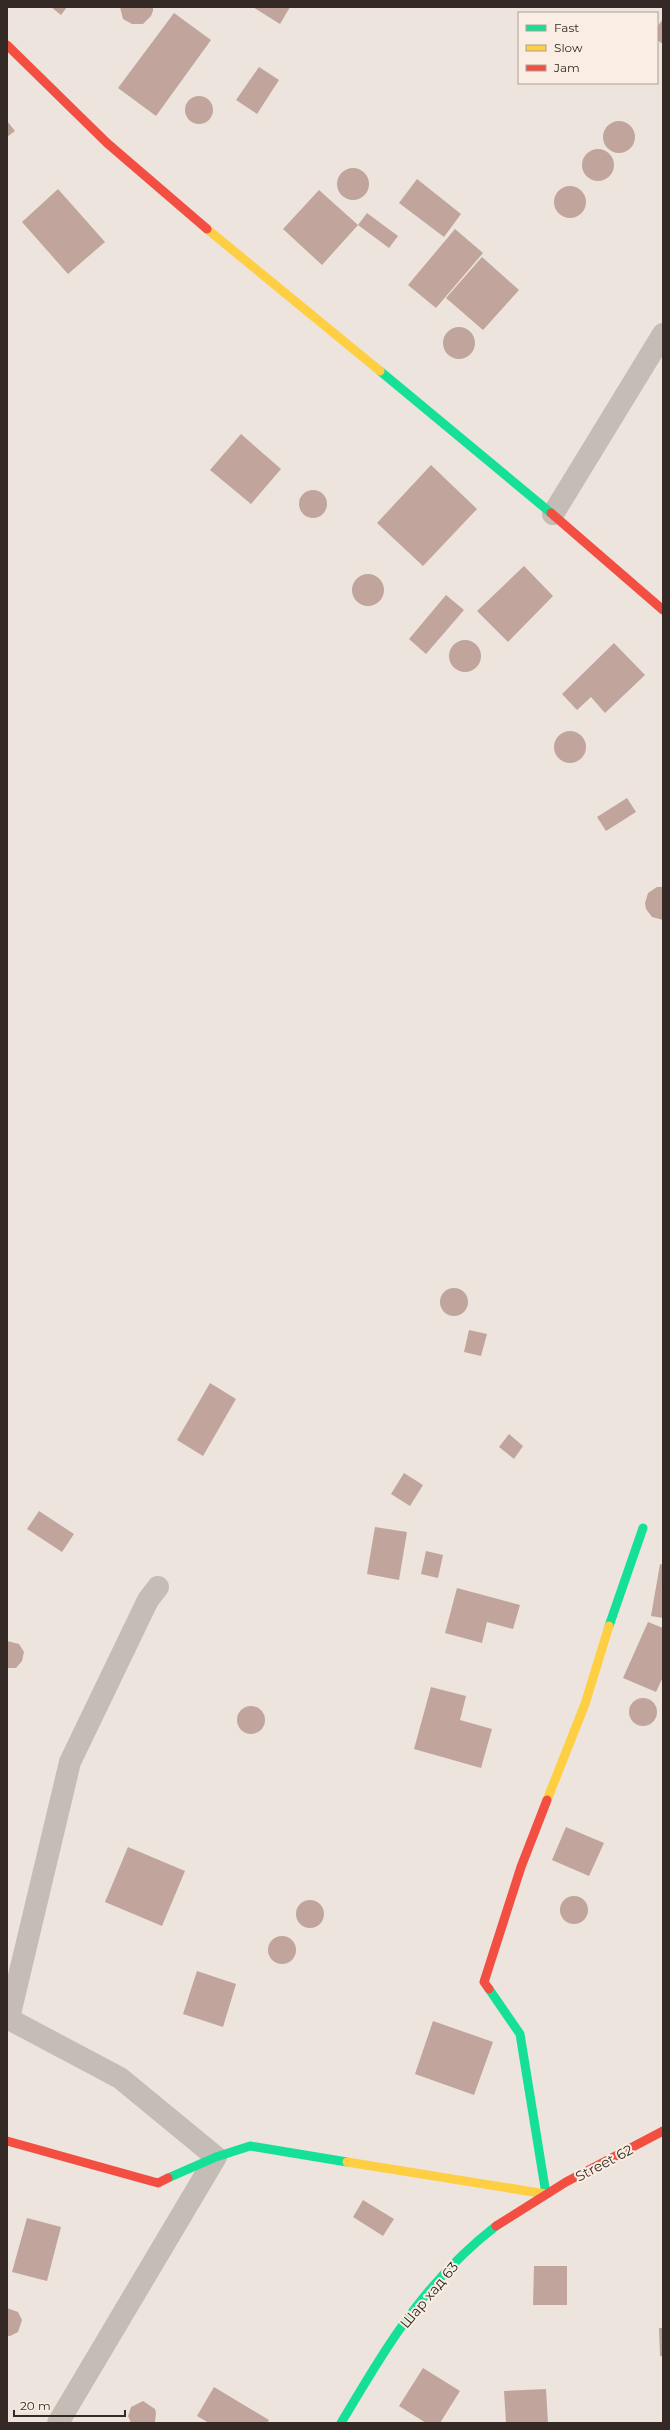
<svg xmlns="http://www.w3.org/2000/svg" width="670" height="2430" font-family="Montserrat,sans-serif">
<style>
.building{fill:#c1a59d}
.lines{fill:none;stroke-linecap:round;stroke-linejoin:round}
.street{stroke:#c5bcb6;stroke-width:22}
.fast{stroke:#16e098;stroke-width:9}
.slow{stroke:#ffcf43;stroke-width:9}
.jam{stroke:#f24e42;stroke-width:9}
.labels{text-anchor:middle;stroke-width:4;stroke-linejoin:round;paint-order:stroke}
.street-label{font-size:14px;fill:#352925;stroke:#faede3}
</style>
<rect width="100%" height="100%" fill="#ece4dd"/>
<path class="building" d="M51,7H67L61,15Z
M120,7H153V11L151,16L143,24H132L123,19Z
M253,7H290L280,24Z
M174,13L211,40L156,116L118,88Z
M663,19V44L657,40V27Z
M259,67L279,80L257,114L236,100Z
M185 110a14 14 0 1 1 28 0a14 14 0 1 1-28 0Z
M603 137a16 16 0 1 1 32 0a16 16 0 1 1-32 0Z
M7,121L15,131L7,137Z
M582 165a16 16 0 1 1 32 0a16 16 0 1 1-32 0Z
M337 184a16 16 0 1 1 32 0a16 16 0 1 1-32 0Z
M417,179L461,214L444,237L399,203Z
M554 202a16 16 0 1 1 32 0a16 16 0 1 1-32 0Z
M58,189L105,242L68,274L22,222Z
M319,190L358,225L322,265L283,229Z
M367,213L398,236L389,248L358,225Z
M455,229L483,253L436,308L408,285Z
M482,257L519,290L483,330L446,298Z
M443 343a16 16 0 1 1 32 0a16 16 0 1 1-32 0Z
M241,434L281,469L251,504L210,470Z
M431,465L477,509L423,566L377,523Z
M299 504a14 14 0 1 1 28 0a14 14 0 1 1-28 0Z
M524,566L553,596L508,642L477,611Z
M352 590a16 16 0 1 1 32 0a16 16 0 1 1-32 0Z
M446,595L464,610L426,654L409,639Z
M449 656a16 16 0 1 1 32 0a16 16 0 1 1-32 0Z
M614,643L645,675L605,713L591,697L577,710L562,694Z
M554 747a16 16 0 1 1 32 0a16 16 0 1 1-32 0Z
M627,798L636,812L606,831L597,817Z
M657,887H663V920L652,917L646,909L645,903L648,893Z
M440 1302a14 14 0 1 1 28 0a14 14 0 1 1-28 0Z
M469,1330L487,1334L481,1356L464,1352Z
M210,1383L236,1399L203,1456L177,1440Z
M509,1434L523,1446L514,1459L499,1447Z
M404,1473L423,1485L410,1506L391,1494Z
M39,1511L74,1534L62,1552L27,1529Z
M375,1527L407,1532L399,1580L367,1574Z
M426,1551L443,1555L438,1578L421,1574Z
M660,1564L663,1565V1618L651,1616Z
M457,1588L520,1605L513,1629L487,1622L482,1643L445,1633Z
M648,1622L663,1628V1677L656,1692L623,1678Z
M7,1641L19,1644L24,1652L22,1661L16,1668H7Z
M431,1687L466,1696L460,1720L492,1729L481,1768L414,1749Z
M629 1712a14 14 0 1 1 28 0a14 14 0 1 1-28 0Z
M237 1720a14 14 0 1 1 28 0a14 14 0 1 1-28 0Z
M566,1827L604,1843L589,1876L552,1860Z
M128,1847L185,1871L162,1926L105,1902Z
M560 1910a14 14 0 1 1 28 0a14 14 0 1 1-28 0Z
M296 1914a14 14 0 1 1 28 0a14 14 0 1 1-28 0Z
M268 1950a14 14 0 1 1 28 0a14 14 0 1 1-28 0Z
M197,1971L236,1984L223,2027L183,2014Z
M433,2021L493,2042L474,2095L415,2074Z
M363,2200L394,2219L383,2236L353,2217Z
M27,2218L61,2227L47,2281L12,2272Z
M534,2266H567V2305H533Z
M7,2308L18,2312L22,2320L18,2332L10,2336H7Z
M659,2328H663V2356H660Z
M423,2368L460,2391L440,2423H426L399,2406Z
M214,2387L269,2420L267,2423H209L197,2416Z
M546,2389L548,2423H506L504,2391Z
M143,2401L155,2409L156,2413L155,2422L131,2423L128,2416L131,2407Z"/>
<g class="lines">
<path class="street" d="M553,514L663,334
M7,2018L120,2078L216,2157L58,2423
M9,2018L70,1762L148,1600L158,1587"/>
<path class="fast" d="M380,371L551,513
M609,1626L643,1528
M489,1989L520,2034L546,2194
M168,2178L216,2157L250,2146L347,2162
M341,2423C387,2346 424,2282 496,2226"/>
<path class="slow" d="M207,229L380,371
M547,1800L585,1704L609,1626
M347,2162L546,2194"/>
<path class="jam" d="M7,45L107,143L207,229
M551,513L663,610
M489,1989L484,1982L521,1867L547,1800
M7,2141L158,2183L168,2178
M496,2226L566,2182L663,2131"/>
</g>
<g class="labels">
<g class="street-label">
<text transform="translate(604 2163) rotate(-28)" y="5">Street 62</text>
<text transform="translate(429 2295) rotate(-50)" y="5">Шар хад 63</text>
</g>
</g>
<rect width="670" height="2430" fill="none" stroke="#352925" stroke-width="16"/>
<rect x="518" y="12" width="140" height="72" fill="#faede3" stroke="#ab9f97"/>
<rect x="526" y="25" width="20" height="6" fill="#16e098" stroke="#ab9f97"/>
<text x="554" y="32" font-size="12" fill="#352925">Fast</text>
<rect x="526" y="45" width="20" height="6" fill="#ffcf43" stroke="#ab9f97"/>
<text x="554" y="52" font-size="12" fill="#352925">Slow</text>
<rect x="526" y="65" width="20" height="6" fill="#f24e42" stroke="#ab9f97"/>
<text x="554" y="72" font-size="12" fill="#352925">Jam</text>
<path d="M14 2410v6h111v-6" fill="none" stroke="#352925" stroke-width="2"/>
<text x="20" y="2410" font-size="12" fill="#352925" stroke="#faede3" stroke-width="3" paint-order="stroke">20 m</text>
</svg>
